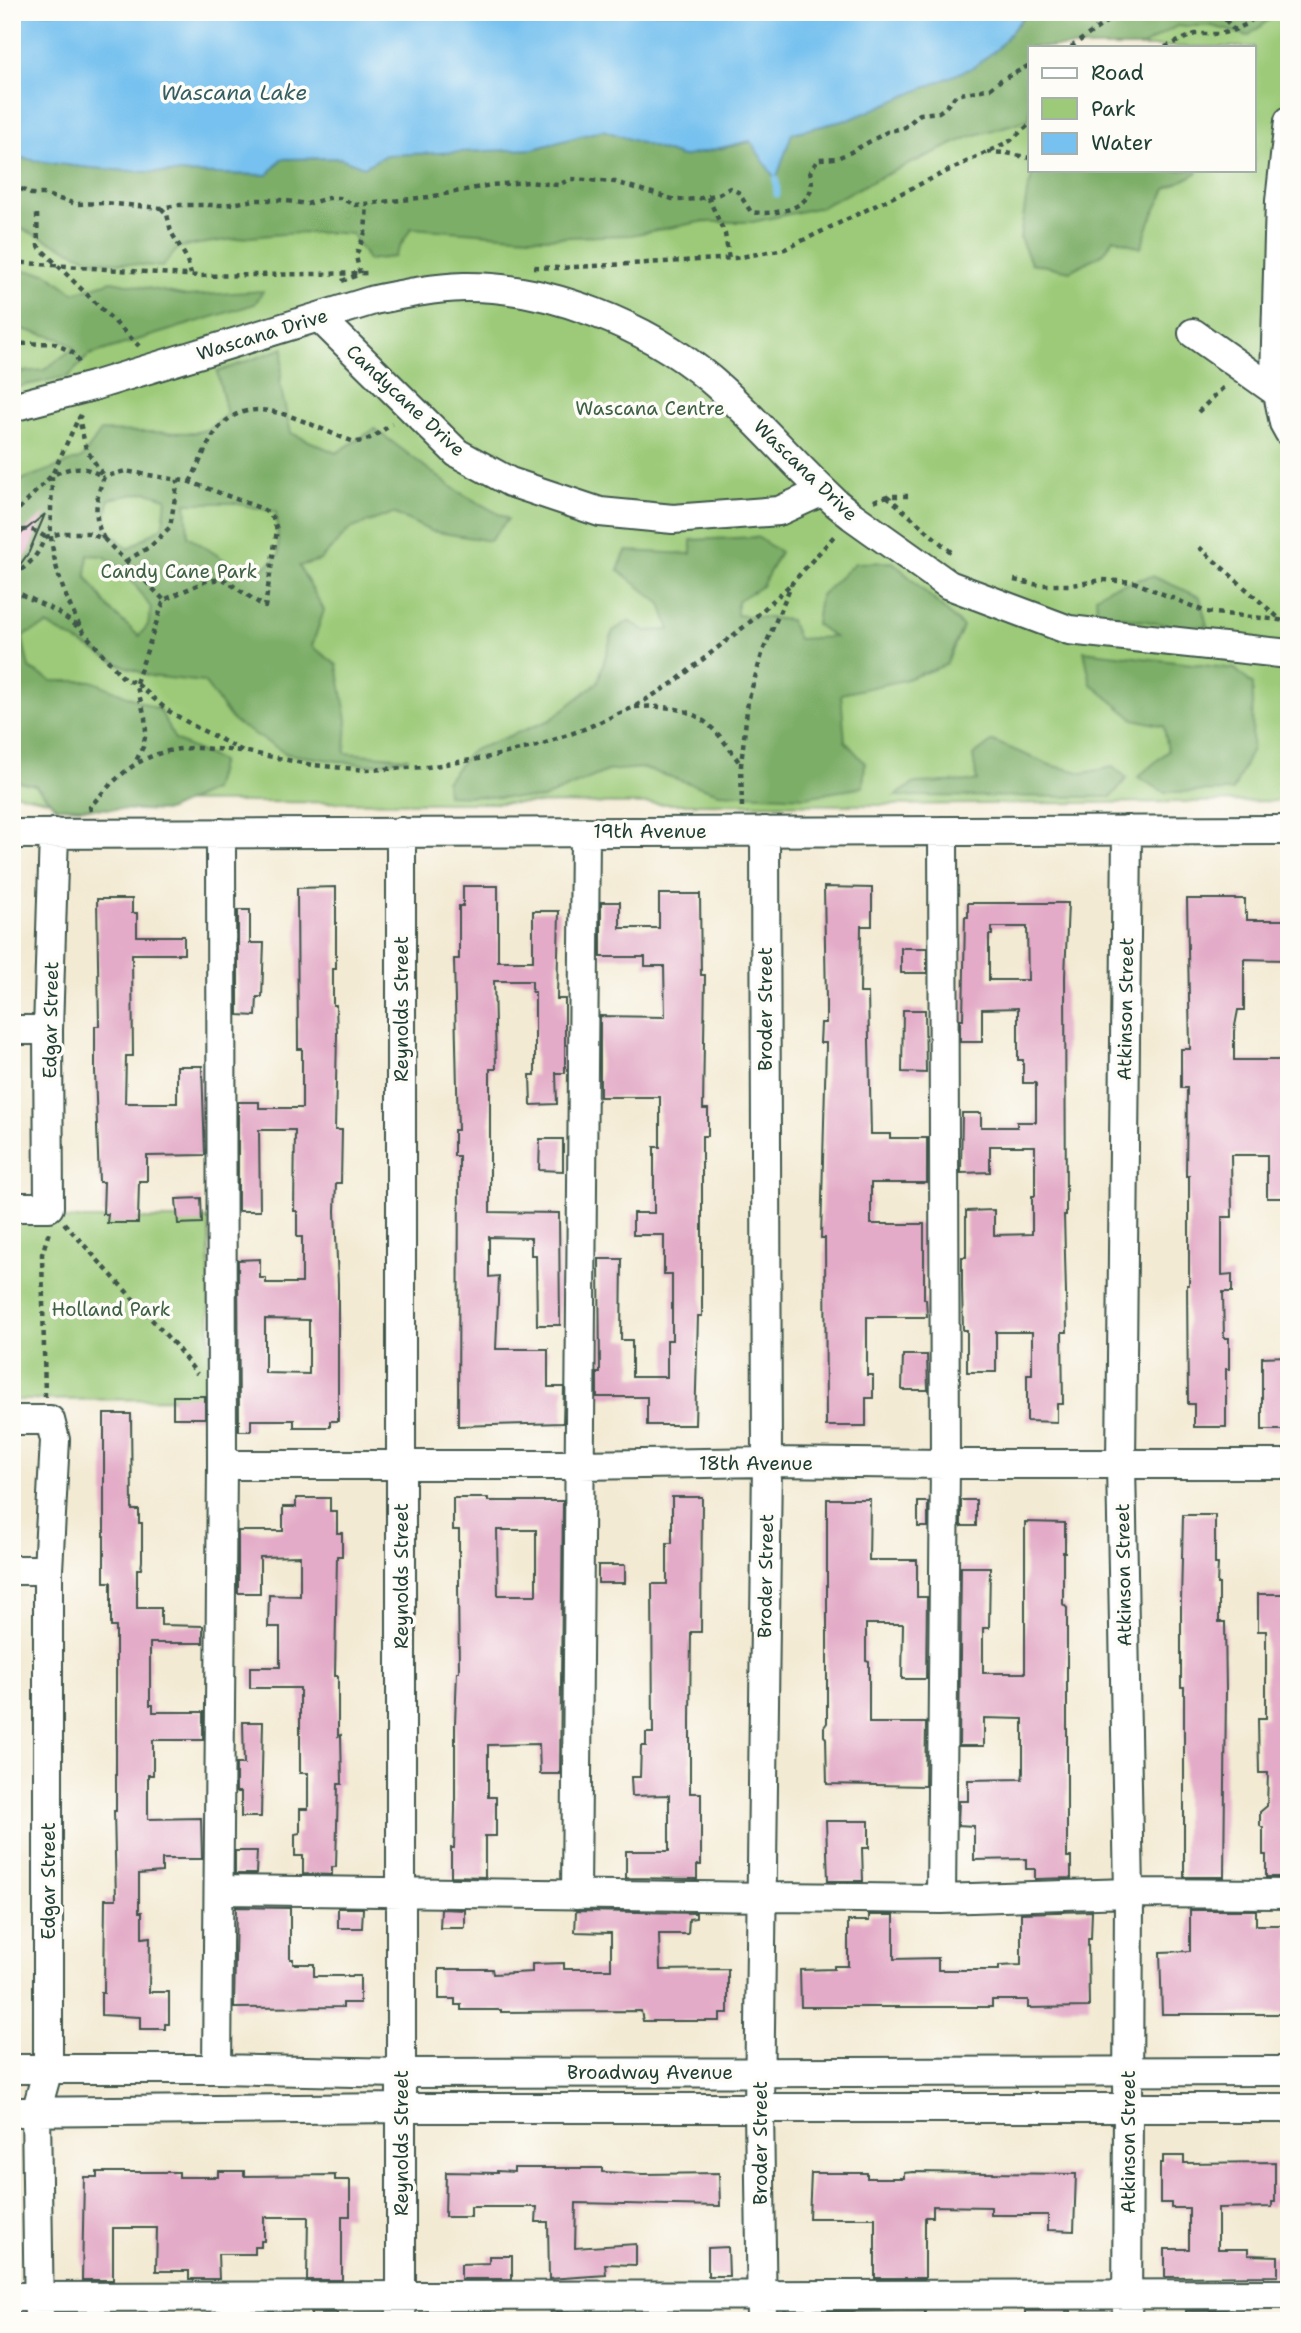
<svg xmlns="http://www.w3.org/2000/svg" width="1301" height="2333" font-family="'Shantell Sans',sans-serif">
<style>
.green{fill:#9cca78;stroke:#5e8456;stroke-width:2;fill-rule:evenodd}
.forest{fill:#7dae68;stroke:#4e764e;stroke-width:2;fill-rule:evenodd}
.water{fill:#76c1ef;stroke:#4a7f92;stroke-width:2}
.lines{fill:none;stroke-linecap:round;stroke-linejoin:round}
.stream{stroke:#76c1ef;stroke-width:7}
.building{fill:#e3abc7;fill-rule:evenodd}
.minor-casing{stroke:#3f574c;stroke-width:32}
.path{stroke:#3f574c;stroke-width:4.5;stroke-dasharray:5 5;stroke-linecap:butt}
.minor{stroke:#fff;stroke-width:28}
.labels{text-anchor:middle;stroke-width:7;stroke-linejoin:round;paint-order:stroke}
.street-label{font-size:19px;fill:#1f3d34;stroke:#fdfcf7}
.park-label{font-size:19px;fill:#3e6045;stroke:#fdfcf7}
.water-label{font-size:21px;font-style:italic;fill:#355e63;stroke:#fdfcf7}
</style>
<rect width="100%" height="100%" fill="#fdfcf7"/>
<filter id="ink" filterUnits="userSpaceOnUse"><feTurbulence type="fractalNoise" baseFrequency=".0143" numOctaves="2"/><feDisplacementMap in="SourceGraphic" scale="14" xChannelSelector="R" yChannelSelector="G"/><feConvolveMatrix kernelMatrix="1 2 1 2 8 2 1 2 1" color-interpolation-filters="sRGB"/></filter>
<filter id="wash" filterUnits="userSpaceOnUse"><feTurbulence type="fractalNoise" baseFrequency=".00686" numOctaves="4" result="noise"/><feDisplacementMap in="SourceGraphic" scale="28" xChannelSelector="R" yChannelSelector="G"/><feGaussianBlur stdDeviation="1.57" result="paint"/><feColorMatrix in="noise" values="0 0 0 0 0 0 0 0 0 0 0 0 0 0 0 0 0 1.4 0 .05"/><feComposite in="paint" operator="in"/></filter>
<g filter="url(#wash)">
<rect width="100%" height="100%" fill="#f3ead3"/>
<path class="green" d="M12,12H1289V801L876,805L52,801L12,793ZM1030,47H1254V170H1030Z
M12,1219H209L210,1399L12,1400Z"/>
<path class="forest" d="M1032,12H1279L1248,36L1212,26H1177L1141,47H1030V118L1027,120L969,137L883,176L821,207L753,222H700L631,235L542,238L411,228L394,257L368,260L352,234C296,229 234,239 179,247L162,267L91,260L18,227H12V156C96,174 183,173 268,175L281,159L340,158L364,167L385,155L533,149L604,130L682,157L792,133L851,119L998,48L1023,17Z
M1034,170H1198L1197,173L1166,189L1150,221L1141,248L1114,238L1104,253L1070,271L1031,263L1020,238L1027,193Z
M12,269L46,273L74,293L112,281L187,296L263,291L255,304L89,355L69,376L12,388V373L44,370L74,348C58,333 32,335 12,325Z
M284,348L280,385L291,433L336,453L375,429L457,491L508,519L490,541L431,531L393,513L350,529L320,560L299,566L324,610L312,646L337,665L347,720L345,753L409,758L367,765L287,754L233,721L204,682L150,676L119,664L47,625L22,636L29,668L52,681H92L160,710L175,740L221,761L213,790L167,811L56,807L35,785L12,780V489L24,479L82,458L101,431L194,433L209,429L227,414L217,372ZM147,492L166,498L163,526L128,549L105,527L109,499ZM186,503H234L276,512L279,555L259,572L246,574L188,536ZM88,555L104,556L130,578L151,608L148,625L139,636L110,610L86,576Z
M757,537L780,552L762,586L737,601V615L790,620L798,639L834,637L816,624L820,596L855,563L893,562L963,627L946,665L904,680L841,694L845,741L865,763L863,787L806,797L719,793L643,768L607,771L542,799L447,795L446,781L471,751L550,720L598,682L613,631L629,621L646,631L670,630L661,604L618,570L626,551L691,554V540Z
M1152,576L1200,597L1207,626L1198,630L1097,613L1096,596L1111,587Z
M1084,651L1235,669L1253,685L1252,749L1233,791L1164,792L1138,777L1168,751L1164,726L1134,719L1091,684Z
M993,741L1050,765L1084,773L1113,767L1127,778L1111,797L895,796L915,783L977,781L973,756Z"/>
<path class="water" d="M12,12H1032L1023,17L998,48L974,67L851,119L792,133L776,180L750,141L682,157L603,130L533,149L386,155L364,167L340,158L281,159L268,175C183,173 96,174 12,156Z"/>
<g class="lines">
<path class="stream" d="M776,180L777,194"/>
</g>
<g id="blocks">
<path class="building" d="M45,514L29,552L12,576V541Z
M463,886H498V961H533V911H559L557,999H565V1073H556L557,1104L531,1105L530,1075H535V992H532V981H494L496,1069H490V1212L559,1213L560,1325H537L536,1255H531V1238L489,1237V1277L499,1276L496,1349H548V1387H564L563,1423L458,1426L459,1156H454V1130H458L454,959H459V906H463Z
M336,887V969H333V1005H336L337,1034L335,1130H342L341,1183H336L335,1211L338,1284V1421H330V1427H294V1420H251V1431H239L238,1260L260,1259V1278H266V1283H302V1237H297V1211H294L295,1130H259L260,1211H238V1102H259V1108H302V1049H298L297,888ZM265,1319L309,1320V1374L265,1373Z
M824,887L872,888V926H861L860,993H868L871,1134H890V1138H927V1183H871V1224H924V1299H926L927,1317H867V1375H873V1398H866V1426H826L825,1238H821L826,1046V1043H820L821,1023H826V1003Z
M659,894H700L701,975H705L703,1109H708V1136H702V1316H698L695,1425H647V1397H597V1373H600L599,1259H622L621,1340H632V1377H667V1340H672V1274H664V1235H633V1213H654V1147H660V1097H600V1016L665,1017L664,966H645V957H601V902H620V928H659Z
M97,899H132V913H137V936H184V954H132L133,1056H126L125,1103H177V1066H202L205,1155L147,1156V1181H139L138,1223H107L108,1214H103L104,1182H99L95,1071V1026H99Z
M1187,899H1245V913H1247V920H1289V938H1285V960L1244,959V1010H1238L1234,1031V1060H1289V1198H1267V1155H1231L1232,1217H1222V1275L1232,1274V1292H1223L1224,1338H1229V1369H1226V1427H1194V1404H1188L1187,1285H1189V1176H1186L1187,1088H1181V1049H1190Z
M968,903H1068L1065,977L1066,1215H1064L1067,1332H1062L1063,1404H1057V1422L1027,1421V1374H1032V1332H996V1372H967V1330H963L962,1287V1257H966V1211L994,1210V1235L1032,1234V1196H1035V1146H990V1172L961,1173L962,1113H981V1127H1017V1122H1036V1083H1023V1060H1018V1008L982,1009V1042H960V1020H963L965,917H968ZM992,927H1027L1028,980H989V935H992Z
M238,910H250V943H264L262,997H257L256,1016L238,1015Z
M901,948H927V973H901Z
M903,1010H925L926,1073L902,1072Z
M540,1139H563V1171L539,1170Z
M201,1198L202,1223L178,1224L176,1199Z
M903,1355H927L928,1390H902Z
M1287,1356L1289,1430H1262V1357Z
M173,1396H205V1418H173Z
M104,1414H131L132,1510H139V1523H142V1561L141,1569H137V1608H161V1625L203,1626V1643H150V1705H153V1712H203V1740H153V1775H148V1819L201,1818L202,1859H162V1872L139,1874V1912H142V1938L150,1937L149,1992H169V2024H165V2029H140V2017L101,2015V1993H104L105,1899H116L114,1811H116V1627H111V1582H104Z
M672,1497H702L701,1632H691L690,1719V1793H701V1865H697V1879L626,1878V1851H669V1795L632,1796L631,1777H640L641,1746H646V1733H653L652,1584H667V1543H672Z
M296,1498H330V1511H337V1533H342V1556H337L335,1676H338V1736L341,1735L342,1784H338L336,1867H332V1875L303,1874V1856H295V1834L300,1833V1809H308V1773H300V1688H250V1667H280V1627H268L269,1595L300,1596V1556L260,1557V1593H238V1531H283V1507H296Z
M453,1498H488V1501H563L560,1774H540L539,1744L488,1745V1797H496V1836H485V1877L451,1876V1848H454L455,1810V1723L457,1672H459L458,1585H459V1530H453ZM497,1530H536V1595H498Z
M827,1499H870L869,1560H917V1597H927L926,1679H902L903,1624H866V1661L869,1662V1723H926L925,1786L827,1784L826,1738L824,1736V1727L827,1723Z
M961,1500H976V1526H961Z
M918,1502H928V1527H918Z
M1183,1515H1215V1564H1218L1217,1584H1219V1622H1225L1226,1691L1224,1877H1184V1687H1181V1602Z
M1025,1522L1065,1523V1552H1063V1604L1067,1608V1857H1071V1878L1035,1879V1869H1026V1859L974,1860V1826L958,1825L959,1801H968V1780L1022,1779L1023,1773V1719L984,1718V1746H959L961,1567H990L989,1628H983V1673H1025Z
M598,1565H625V1583H598Z
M1258,1594H1284V1611L1289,1612V1742L1286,1743L1285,1799L1286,1858H1289V1877H1266V1855H1263V1828L1260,1826V1812L1267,1806L1268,1773H1259L1258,1718H1266V1631H1258Z
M243,1722H263L261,1817H241V1792H236V1764H244Z
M826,1821H869V1848H862L863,1881H828Z
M235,1851H257L256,1874H235Z
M236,1907L290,1908V1959H293V1964H314V1976H360V2003H343V2007L234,2008Z
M338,1908H363L362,1928H338Z
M441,1909L465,1910V1928H440Z
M1190,1910H1256V1925H1289V2014H1162L1160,1952L1190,1951Z
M578,1911L696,1913V1918L689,1919L688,1934H659L660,1970L728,1969V2013H720V2021H643L641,2011L501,2012V2010H461V2005H455V1999H439V1969H492L493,1974L532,1972V1964L564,1963V1969H611V1933L575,1932L576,1912Z
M1092,1911L1091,1939H1088L1089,2007L1028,2008V2000H992V2007H801L800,1970L834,1969V1966H848V1921H869V1915H894V1959L938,1958V1970H999V1966L1021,1965V1913Z
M1163,2156H1184V2163L1275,2162V2202H1272V2207L1218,2208V2249H1248V2255L1278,2256V2276L1165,2277V2249H1189V2208H1171V2203H1160V2163H1163Z
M514,2168H602V2172L643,2174L719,2173L720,2206L576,2203L575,2248L636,2244V2265L605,2264L606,2275L549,2279L548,2222H536L537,2207H471V2217H445L446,2172L497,2173V2171L514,2172Z
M218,2171H244V2176L335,2175V2180H350V2216H342V2280H307L308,2217H264V2241H261V2247H255V2254H218L219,2279H189V2271H156L157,2228H113V2280H82L84,2177H97V2172H179V2177H218Z
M913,2172L1076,2174L1074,2231L1048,2230V2215H991V2207L933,2206V2217H925V2278H875V2218H809L811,2173H867V2178H904V2173Z
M728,2247L729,2276H708V2248Z
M489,2256H512V2279H461V2264L489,2263Z
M925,2311V2321H825V2312Z
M1025,2311H1071V2321H1025Z
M1186,2311H1229V2321H1186Z
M550,2312H569V2321H550Z
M311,2313H337V2321H311Z
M462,2313H491V2321H462Z"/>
</g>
</g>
<g filter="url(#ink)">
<use href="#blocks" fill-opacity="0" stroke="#3f574c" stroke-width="2"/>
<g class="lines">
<defs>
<path id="minor" d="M1289,121L1280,201L1275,379L1284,423L1289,432
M319,317L457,453L510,482L600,512L673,519L779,511L823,491
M1193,333L1278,393
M12,407L93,386L374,300C404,294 433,288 464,287C548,286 646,325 710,379C755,417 792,463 836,503L852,516L949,585L1069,630L1289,654
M401,832V2321
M12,834L1289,830
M12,1030H48
M12,1207H49L48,1030L54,833
M12,1420H50L55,1440L48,1570V2069L36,2112L39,2321
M222,1465H580L767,1462L945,1464H1289
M12,1570H48
M219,1890L941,1899L1129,1893L1289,1894
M576,1895L585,832
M941,1899L945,1464L943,831
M12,2069H217L401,2073L1289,2071
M217,2069L222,1465L221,833
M12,2112L401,2108H1289
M12,2297L1289,2294
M762,2321L759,2109L767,1462L765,831
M1127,2321L1129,1893L1121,1464L1127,830"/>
</defs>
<use href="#minor" class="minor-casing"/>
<path class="path" d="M1219,12L1234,30
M1071,47L1120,12
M1165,47L1195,34H1220L1234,30L1247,24L1260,12
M987,152L1007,153L1030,158
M12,184L31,194H43L76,204L104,203L161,208L178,205H225L255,200H280L307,204L328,198H340L355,205L429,197L491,185L528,182L558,185L571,179L615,182L676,200L697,199L719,194L730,188L738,192L751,212C777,216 821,208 810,172L818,159L837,158L849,153L887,132L905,127L920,114L939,112L945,108L956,95L991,88L1001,80L1030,65
M708,197L725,234L729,259
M161,208L167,214L171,232L186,257L191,274
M37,214L38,246L139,346
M12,262L199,276L369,273
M534,267L558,268L735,258L785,249L1010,141L1030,124
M342,281L360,274L356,256L365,233L367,204
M12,344L54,343L75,354L80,366
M1198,412L1225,386
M81,415L79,418L86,449L104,477
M190,482C199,465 206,444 218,429C254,385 314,430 355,442C371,441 378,433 392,424
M887,496L952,553
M874,501L887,496H911
M12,516L52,475L78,419
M12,533C25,528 33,528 45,537
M45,537L62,533H88L104,539L164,600
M104,539C93,519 95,499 104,477L125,471L190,482L263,509L273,518L277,530L265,607L223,579L206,581L164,600L136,683L145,717L146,732L143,747L135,763
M1199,547L1282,621
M126,561L151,546L170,527L178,480
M12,575C30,566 38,555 45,537
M1014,580L1039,585H1072L1103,580L1134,582L1206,612L1289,621
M12,590L56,611L81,629L124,679L136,683L167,710L194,726L243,751L312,765L366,770L427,767L485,758L537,746L584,729L634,707L673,683L750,622L792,583
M80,626C65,598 54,568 51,536C50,516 52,495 52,475C75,466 81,464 103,477
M635,707C694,704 709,718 741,765
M742,807L741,765L748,701L763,651L792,583L836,534
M91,811L90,807C120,772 144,750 192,748C209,748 226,750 242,751
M64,1223L175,1345L197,1374
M45,1397L42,1254L49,1232"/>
<use href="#minor" class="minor"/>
</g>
</g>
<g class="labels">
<g class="street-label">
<text transform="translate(262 334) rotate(-17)" y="7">Wascana Drive</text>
<text transform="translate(406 400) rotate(43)" y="7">Candycane Drive</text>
<text transform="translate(806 470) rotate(44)" y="7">Wascana Drive</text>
<text x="650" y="838">19th Avenue</text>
<text transform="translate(401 1009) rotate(-90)" y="7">Reynolds Street</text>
<text transform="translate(765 1009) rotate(-90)" y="7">Broder Street</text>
<text transform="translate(1125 1009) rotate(-89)" y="7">Atkinson Street</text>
<text transform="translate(50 1020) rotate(-89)" y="7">Edgar Street</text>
<text x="756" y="1470">18th Avenue</text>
<text transform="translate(1123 1575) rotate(-91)" y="7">Atkinson Street</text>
<text transform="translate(401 1576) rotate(-90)" y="7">Reynolds Street</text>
<text transform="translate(765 1576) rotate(-89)" y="7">Broder Street</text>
<text transform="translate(48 1881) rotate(-90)" y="7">Edgar Street</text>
<text x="650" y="2079">Broadway Avenue</text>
<text transform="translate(1128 2142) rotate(-90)" y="7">Atkinson Street</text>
<text transform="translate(401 2143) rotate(-90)" y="7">Reynolds Street</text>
<text transform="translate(760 2143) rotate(-90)" y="7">Broder Street</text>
</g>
<g class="park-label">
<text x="650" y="415">Wascana Centre</text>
<text x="179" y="578">Candy Cane Park</text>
<text x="111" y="1316">Holland Park</text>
</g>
<g class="water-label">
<text x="234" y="100">Wascana Lake</text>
</g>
</g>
<rect width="1301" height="2333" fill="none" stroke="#fdfcf7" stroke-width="42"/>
<rect x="1028" y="46" width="228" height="126" fill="#fdfcf7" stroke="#a4b0a9" stroke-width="2"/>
<rect x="1042" y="68" width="35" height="10" fill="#ffffff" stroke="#a4b0a9" stroke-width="2"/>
<text x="1091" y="80" font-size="21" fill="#1f3d34">Road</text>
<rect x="1042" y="98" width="35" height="21" fill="#9cca78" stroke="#a4b0a9" stroke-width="2"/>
<text x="1091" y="116" font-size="21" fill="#1f3d34">Park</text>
<rect x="1042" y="133" width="35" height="21" fill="#76c1ef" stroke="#a4b0a9" stroke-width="2"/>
<text x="1091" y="150" font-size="21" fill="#1f3d34">Water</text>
</svg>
